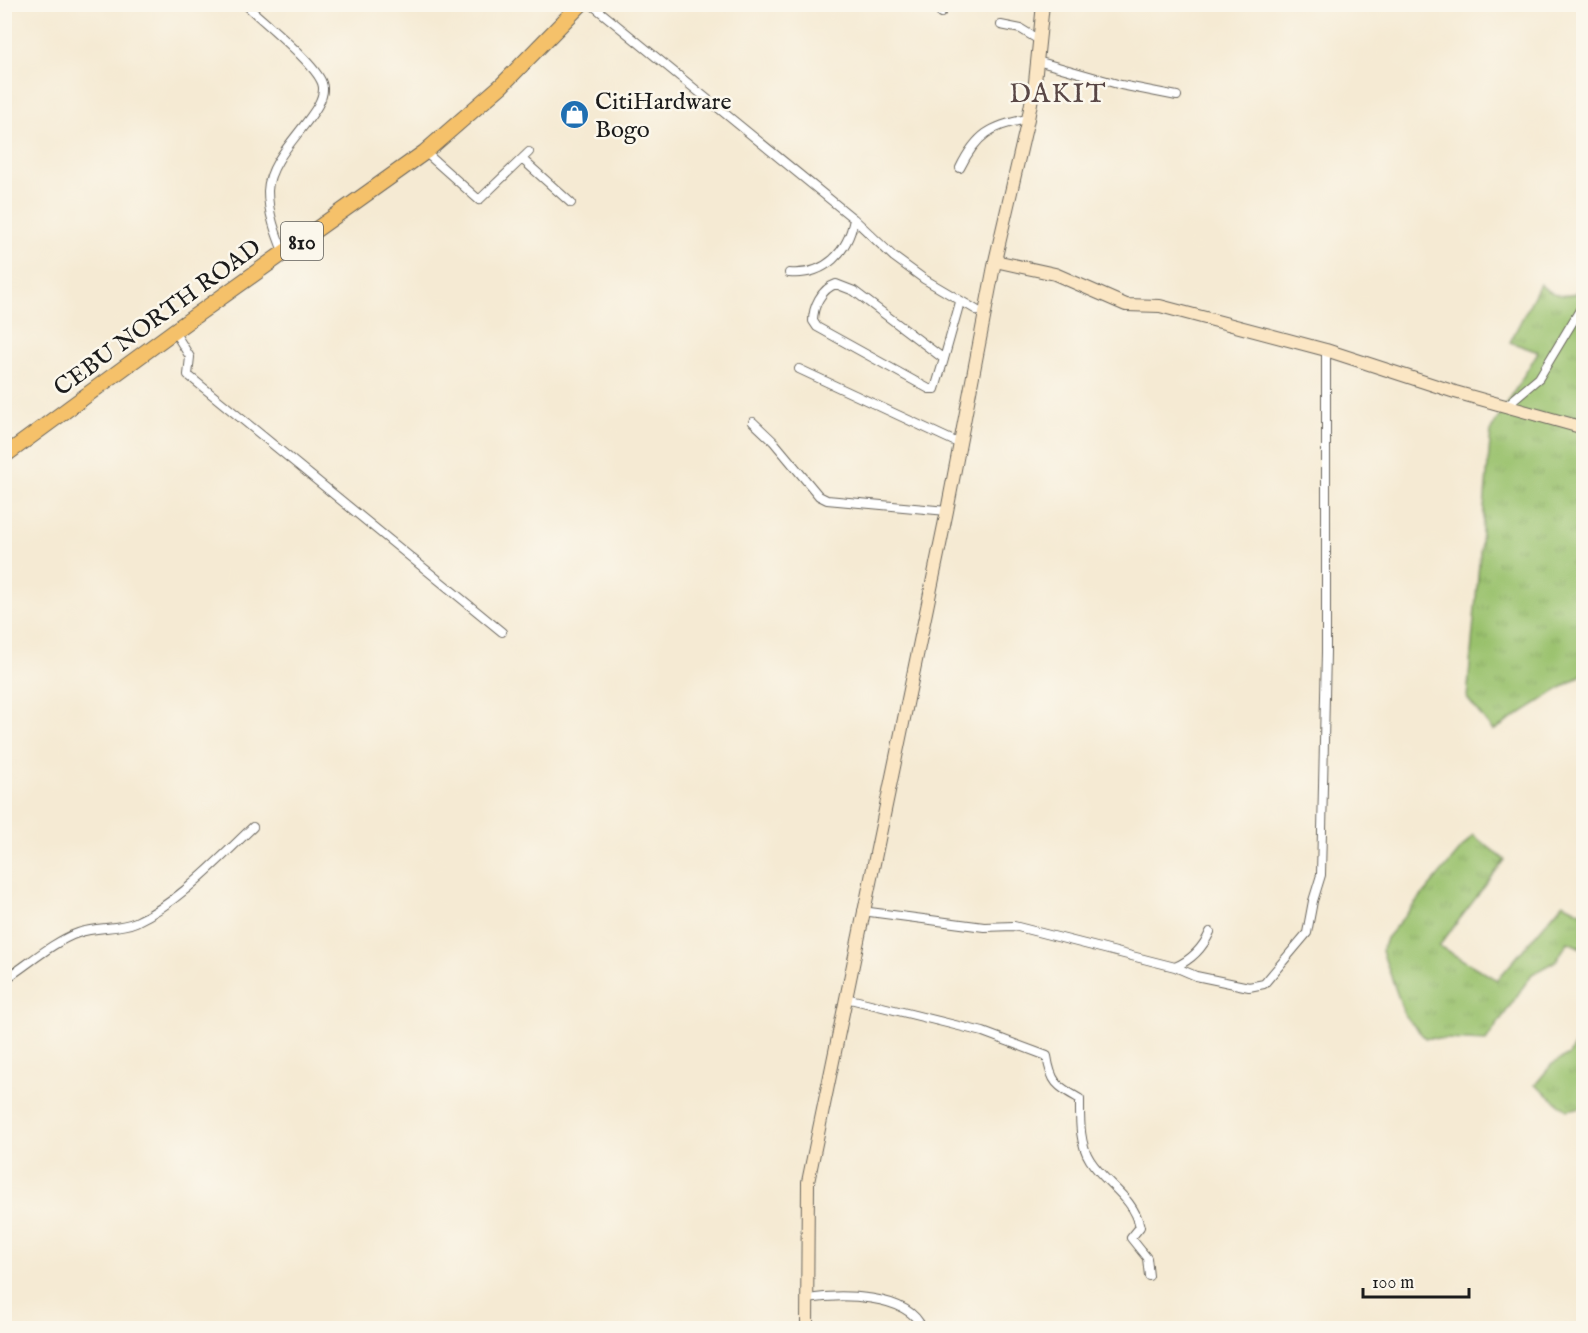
<svg xmlns="http://www.w3.org/2000/svg" width="1588" height="1333" font-family="'IM FELL English',serif">
<style>
.grass{fill:url(#grass-tufts);stroke:#5a6e44;stroke-width:1.5}
.lines{fill:none;stroke-linecap:round;stroke-linejoin:round}
.street-casing{stroke:#68645c;stroke-width:10}
.secondary-casing{stroke:#68645c;stroke-width:14}
.highway-casing{stroke:#68645c;stroke-width:17}
.street{stroke:#fff;stroke-width:8}
.secondary{stroke:#fbe6c4;stroke-width:12}
.highway{stroke:#f5c16b;stroke-width:15}
.labels{text-anchor:middle;stroke-width:5;stroke-linejoin:round;paint-order:stroke}
.shield{fill:#fbf7ec;stroke:#5f5e5a;stroke-width:1.5}
.shield-label{font-size:22px;font-weight:bold;fill:#1c1c1c}
.poi-label{font-size:24px;fill:#1c1c1c;stroke:#fbf7ec;text-anchor:start}
.street-label{font-size:24px;fill:#1c1c1c;stroke:#fbf7ec}
.quarter-label{font-size:27px;letter-spacing:1.5px;fill:#594746;stroke:#fbf7ec}
</style>
<defs>
<pattern id="grass-tufts" width="24" height="20" patternUnits="userSpaceOnUse" patternTransform="scale(1.5)"><rect width="24" height="20" fill="#99c16c"/><path d="M3 7l-1-3M5 7V3M7 7l1-3M15 17l-1-3M17 17v-4M19 17l1-3" fill="none" stroke="#83a55d"/></pattern>
</defs>
<rect width="100%" height="100%" fill="#fbf7ec"/>
<filter id="ink" filterUnits="userSpaceOnUse"><feTurbulence type="fractalNoise" baseFrequency=".0167" numOctaves="2"/><feDisplacementMap in="SourceGraphic" scale="12" xChannelSelector="R" yChannelSelector="G"/><feConvolveMatrix kernelMatrix="1 2 1 2 8 2 1 2 1" color-interpolation-filters="sRGB"/></filter>
<filter id="wash" filterUnits="userSpaceOnUse"><feTurbulence type="fractalNoise" baseFrequency=".008" numOctaves="4" result="noise"/><feDisplacementMap in="SourceGraphic" scale="24" xChannelSelector="R" yChannelSelector="G"/><feGaussianBlur stdDeviation="1.35" result="paint"/><feColorMatrix in="noise" values="0 0 0 0 0 0 0 0 0 0 0 0 0 0 0 0 0 1.4 0 .05"/><feComposite in="paint" operator="in"/></filter>
<g filter="url(#wash)">
<rect width="100%" height="100%" fill="#f5ead3"/>
<path class="grass" d="M1540,284C1551,296 1573,301 1583,286V674L1493,731L1467,698L1491,430L1538,352L1510,342Z
M1473,835L1505,860L1439,946L1497,980L1563,903L1583,913V949L1568,942L1556,961L1532,974L1486,1041L1425,1038L1405,1016L1382,951L1386,938Z
M1583,1031V1107L1567,1110L1535,1085L1552,1064L1569,1055Z"/>
</g>
<g filter="url(#ink)">
<g class="lines">
<defs>
<path id="street" d="M245,4C262,21 315,63 322,83C332,110 269,150 268,191C268,213 276,234 284,254
M560,4L575,11
M591,4L854,219L894,257L924,279L985,315
M941,13L947,4
M1001,25L1021,29L1039,40
M1037,61L1121,85L1177,96
M425,152L479,200L529,152
M522,159L571,203
M960,168C976,135 991,125 1028,119
M789,273C825,276 848,252 854,219
M836,284L854,291L944,359L935,389H929L817,327L813,321C813,307 821,289 836,284Z
M174,331L190,357L188,375L502,632
M944,359L960,302
M799,369L958,443
M1507,405L1539,378L1584,303
M753,422L773,441L819,496L827,500L947,511
M862,911L984,927L1014,926L1175,967C1191,960 1203,948 1210,932
M1175,967L1196,976L1249,987L1264,984L1307,933L1313,901L1321,875L1326,652V350
M4,980C26,966 54,941 78,933C96,926 118,930 136,922C178,903 219,859 253,827
M846,998L983,1032L1047,1056C1051,1083 1057,1086 1080,1099C1080,1119 1079,1143 1090,1160C1105,1184 1134,1197 1140,1227L1131,1238L1147,1258L1149,1276
M807,1299C839,1294 908,1293 922,1328"/>
<path id="secondary" d="M995,261L1055,274L1126,305L1160,306L1326,350L1455,392L1584,428
M807,1328L808,1182L947,511L995,261L1028,119L1035,82L1043,4"/>
<path id="highway" d="M4,456L174,331L425,152L502,85L581,4"/>
</defs>
<use href="#street" class="street-casing"/>
<use href="#secondary" class="secondary-casing"/>
<use href="#highway" class="highway-casing"/>
<use href="#street" class="street"/>
<use href="#secondary" class="secondary"/>
<use href="#highway" class="highway"/>
</g>
</g>
<defs>
<symbol id="shop-disc" viewBox="-11 -11 22 22"><circle r="9.5" fill="#1f6fb2" stroke="#fbf7ec"/><path d="M-5-2.5h2.3a2.7 3.5 0 0 1 5.4 0H5L5.5 6h-11ZM-1.5-2.5h3a1.5 2.3 0 0 0-3 0Z" fill="#fff"/></symbol>
</defs>
<g fill-rule="evenodd">
<use href="#shop-disc" x="558" y="98" width="33" height="33"/>
</g>
<g class="labels">
<rect class="shield" x="281" y="222" width="42" height="38" rx="4.5"/>
<g class="shield-label">
<text x="302" y="249">810</text>
</g>
<g class="poi-label">
<text x="595" y="109">CitiHardware<tspan x="595" dy="28">Bogo</tspan></text>
</g>
<g class="street-label">
<text transform="translate(157 317) rotate(-36)" y="8">CEBU NORTH ROAD</text>
</g>
<g class="quarter-label">
<text x="1058" y="102">DAKIT</text>
</g>
</g>
<rect width="1588" height="1333" fill="none" stroke="#fbf7ec" stroke-width="24"/>
<path d="M1363 1288v9h106v-9" fill="none" stroke="#1c1c1c" stroke-width="3"/>
<text x="1372" y="1288" font-size="18" fill="#1c1c1c" stroke="#fbf7ec" stroke-width="4.5" paint-order="stroke">100 m</text>
</svg>
